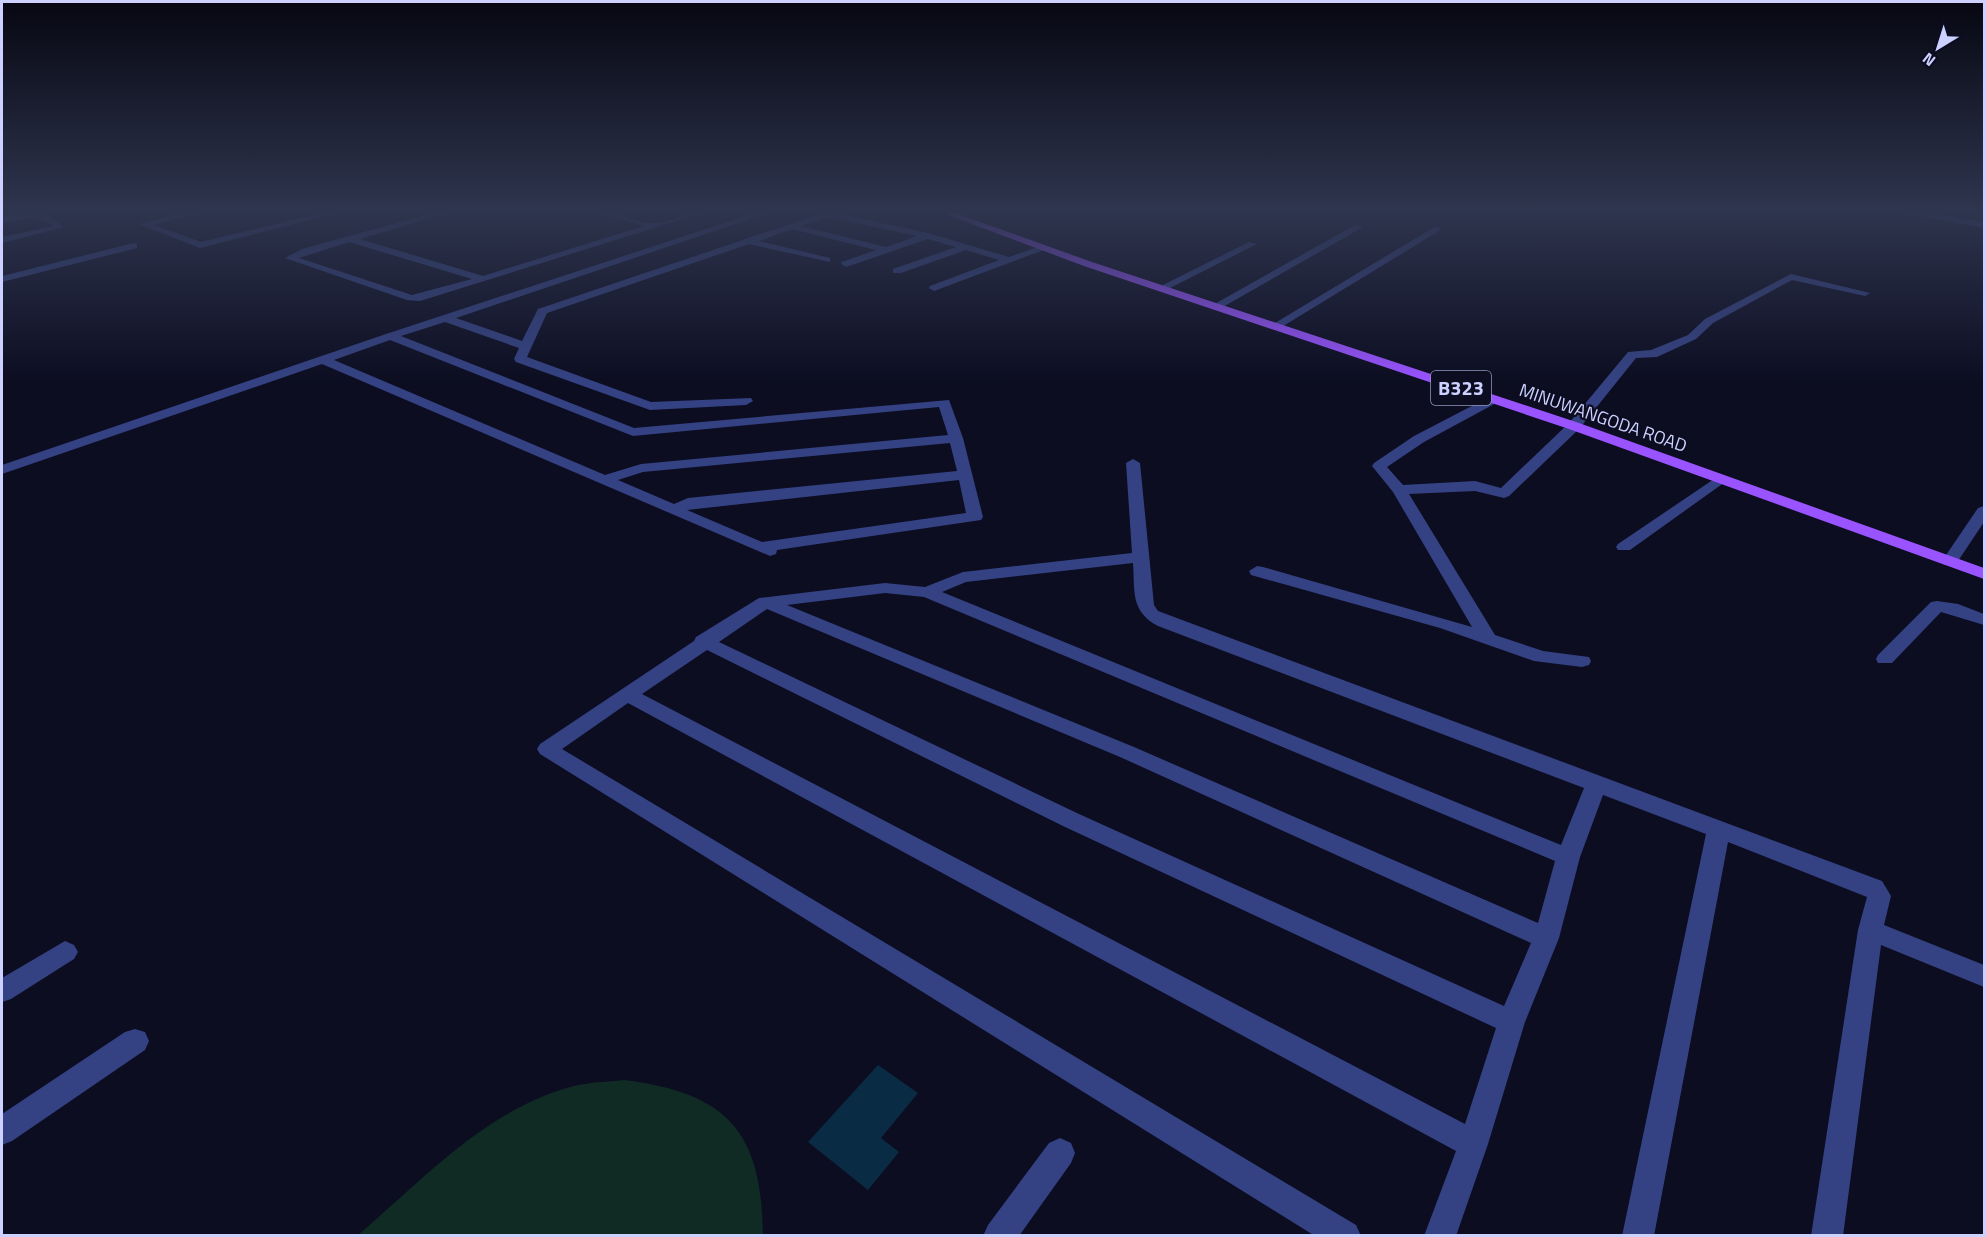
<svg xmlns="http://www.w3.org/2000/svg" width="1986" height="1237" font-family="'Titillium Web',sans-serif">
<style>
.green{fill:#0f2b24}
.water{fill:#092b43}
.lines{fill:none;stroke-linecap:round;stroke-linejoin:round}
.minor{fill:#344283;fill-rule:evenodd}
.major{fill:#9953ff;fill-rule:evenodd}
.labels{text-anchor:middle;stroke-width:4.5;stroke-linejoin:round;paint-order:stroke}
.far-street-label{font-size:18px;fill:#ccd1ff;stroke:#0c0d21}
.shield{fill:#0c0d21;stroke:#9296bc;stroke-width:1.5}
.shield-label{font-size:20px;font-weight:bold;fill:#ccd1ff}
</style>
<rect width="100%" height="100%" fill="#0c0d21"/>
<path class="green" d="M624,1080C727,1093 762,1131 763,1235H358C424,1179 486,1109 574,1086C590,1082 608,1082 624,1080Z"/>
<path class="water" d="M878,1065L918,1093L881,1138L899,1152L868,1190L808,1142Z"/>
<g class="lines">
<path class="minor" d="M198,209H214L154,225L201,242L339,209H354L200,248L139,224Z
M447,209H461L360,239L483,276L644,226L585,209C608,209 638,224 655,223C676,222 694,209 715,209L420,301L407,300L285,258L302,249ZM349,242L472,279L412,295L299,258Z
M767,209H780L456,318L522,341L538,309L817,215L813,212L817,209L928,233L1009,257L1044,245L1049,248L934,291L929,288L930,286L999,260L966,250L901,273H893V269L956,247L928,239L846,267L841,264L842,262L876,250L792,229L759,241L830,258V262L749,244L547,313L527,357L651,402L751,398L753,401L746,405L650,410L516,362L514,359L519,348L445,322L401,336L634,428L949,400L963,438L983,517L981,520L777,550L776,554L770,556L322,364L2,474V465L386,334ZM828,217L917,236L886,247L801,226ZM390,340L633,436L939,407L948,435L641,464L605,475L334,360ZM950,443L957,471L688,498L674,504L618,480L643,472ZM959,480L966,513L762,542L687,510Z
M1312,209H1322L1315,214L1311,211Z
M1880,209H1901L1984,222V228Z
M25,213L50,216L64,227L2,243V237L53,226C38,213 19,220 2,223V217Z
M1355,225L1363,227L1221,308L1211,306Z
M1436,226L1441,229L1439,231L1280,328L1270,326Z
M1249,242L1257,244L1166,290L1157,288Z
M134,243L137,244V248L2,282V276Z
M1791,274L1870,293L1865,296L1792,280L1713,323L1696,339L1657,357L1636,358L1579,429L1509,496L1504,498L1475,491L1409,494L1495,635L1543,651L1589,657L1591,661L1589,665L1582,667L1534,661L1440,628L1251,575L1249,571L1257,566L1263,567L1472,627L1393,492L1372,466L1374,463L1414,436L1493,395L1500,399L1498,402L1424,442L1387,467L1403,485L1475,481L1501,488L1569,423L1628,352L1651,350L1688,335L1705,319Z
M1133,459L1140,463L1154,605L1158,611L1882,881L1891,896L1884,925L1984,965V987L1881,945L1843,1236H1811L1858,930L1867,897L1728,842L1654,1236H1622L1706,834L1603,795L1580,857L1559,938L1525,1022L1488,1144L1456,1236H1424L1456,1151L628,703L562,749L1356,1225L1361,1236H1315L540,754L537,749L540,744L694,641L696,637L759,598L885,583L925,587L963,572L1132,553L1126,463ZM1133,563C1135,591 1130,611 1158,626L1584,788L1561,845L942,592L966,582ZM885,593L924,597L1555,861L1538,923L1134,747L787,605ZM767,609L1120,757L1531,943L1504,1006L1079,814L719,642ZM707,650L1063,826L1496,1028L1465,1124L642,694Z
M1720,475L1727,479L1725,482L1630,550H1618L1616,547L1618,544Z
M1984,506V522L1958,561L1956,565H1944L1942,561L1978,508Z
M1937,601L1958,604L1984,614V625L1941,612L1892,663H1878L1876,659L1878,655L1931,602Z
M65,941L74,945L78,952L74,959L11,999L2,1002V978Z
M135,1029L145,1032L149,1041L145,1050L12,1141L2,1145V1114L125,1032Z
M1060,1138L1071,1143L1075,1153L1071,1163L1019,1236H983L988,1225L1049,1143Z"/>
<path class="major" d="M932,209H944L1092,262L1579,423L1984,568V579L1569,429L1084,266Z"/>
</g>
<linearGradient id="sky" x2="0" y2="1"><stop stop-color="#070712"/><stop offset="0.55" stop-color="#2e354e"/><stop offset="1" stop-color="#2e354e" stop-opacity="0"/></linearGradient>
<rect width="1986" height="382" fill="url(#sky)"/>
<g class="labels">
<g class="far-street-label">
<text transform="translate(1603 418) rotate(19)" y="6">MINUWANGODA ROAD</text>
</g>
<rect class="shield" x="1431" y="371" width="60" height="34" rx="4.5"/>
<g class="shield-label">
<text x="1461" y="395">B323</text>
</g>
</g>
<rect width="1986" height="1237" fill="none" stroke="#ccd1ff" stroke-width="6"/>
<g transform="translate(1938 48) rotate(218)" stroke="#0c0d21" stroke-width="4.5" paint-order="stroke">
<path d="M0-4.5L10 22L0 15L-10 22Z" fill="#ccd1ff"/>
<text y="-9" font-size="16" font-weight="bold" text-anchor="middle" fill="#ccd1ff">N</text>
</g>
</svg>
